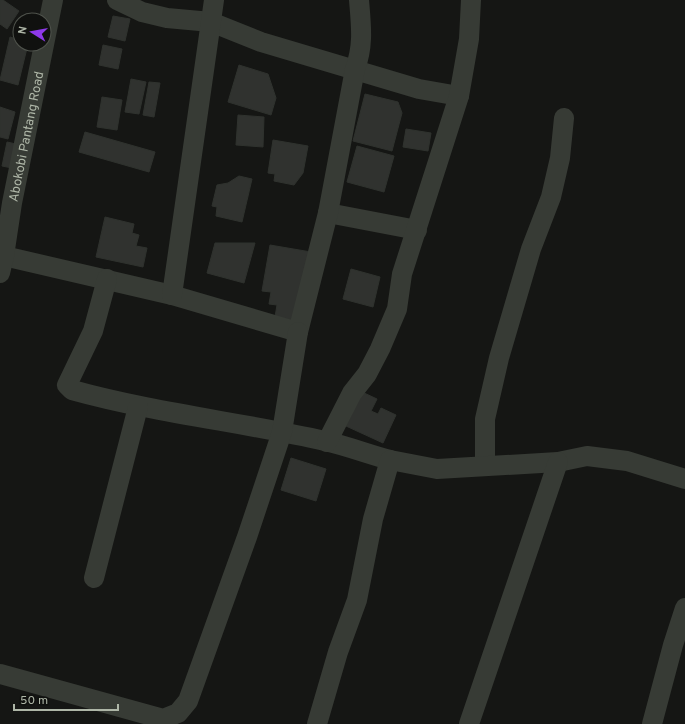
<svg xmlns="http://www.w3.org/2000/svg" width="685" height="724" font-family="Overpass,sans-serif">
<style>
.building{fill:#30322f;stroke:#2f322e}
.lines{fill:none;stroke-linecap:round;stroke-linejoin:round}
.minor{stroke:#373b35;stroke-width:20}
.labels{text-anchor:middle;stroke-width:3;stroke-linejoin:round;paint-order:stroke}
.street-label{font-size:13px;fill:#aeb6a7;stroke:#10110f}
</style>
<rect width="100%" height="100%" fill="#151614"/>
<path class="building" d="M0,0H3L19,11L7,29L0,24Z
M113,16L130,19L125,41L108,37Z
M10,37L20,40V44H28L18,85L0,80Z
M103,45L122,49L118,69L99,65Z
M239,65L268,74L276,98L271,115L228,102Z
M131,79L146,82L139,114L125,112Z
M149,82L160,83L154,117L143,115Z
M365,94L398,102L402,113L392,151L353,141Z
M102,97L122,100L117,130L97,127Z
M0,107L15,112L8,139L0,137Z
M238,115L264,117L263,147L236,145Z
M406,129L431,133L428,151L403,147Z
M85,132L155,152L149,172L79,152Z
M273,140L308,146L303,173L294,185L274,181L275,174L268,173Z
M7,142L16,144L12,168L2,166Z
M357,146L394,156L384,192L347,182Z
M239,176L252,179L242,222L216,216L217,207L212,206L217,185L228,183Z
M105,217L134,224L132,233L139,235L136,246L147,248L143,267L96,257Z
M215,243H255L244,283L207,273Z
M270,245L311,252L300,321L275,317L277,305L269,304L271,292L262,291Z
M351,269L380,277L373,307L343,299Z
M362,392L377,399L371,411L378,414L381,408L396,415L383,443L346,426Z
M291,458L326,469L316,501L281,490Z"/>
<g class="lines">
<g class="minor">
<path d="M117,0L142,12L167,18L211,22L261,42L419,89L459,96"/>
<path d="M328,213L417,230"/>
<path d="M4,256L172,295L298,332L328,213L355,69C364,45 361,25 359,0"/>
<path id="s1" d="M0,273L4,256L12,203L53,0"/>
<path d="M107,279L93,331L67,385L72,390C155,413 241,422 325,441C347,446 368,454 390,460"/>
<path d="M172,295L214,0"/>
<path d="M327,442L352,393L367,374L380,349L397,309L402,274L459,96L469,39L471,0"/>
<path d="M485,466V419L499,358L531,249L551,197L560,158L564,118"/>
<path d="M94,578L138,407"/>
<path d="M0,674L163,719L178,713L188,701L247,537L282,432L298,332"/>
<path d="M317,724L338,652L357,600L373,519L390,460L437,469L558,462L587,456L627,461L685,479"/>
<path d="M469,724L558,462"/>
<path d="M652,724L673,645L685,608"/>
</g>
</g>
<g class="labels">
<g class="street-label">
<text dy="5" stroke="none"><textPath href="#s1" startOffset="139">Abokobi Pantang Road</textPath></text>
</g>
</g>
<g transform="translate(32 32) rotate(281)"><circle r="19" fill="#10110f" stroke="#4f534c"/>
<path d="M0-3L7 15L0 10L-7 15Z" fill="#8e39ea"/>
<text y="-6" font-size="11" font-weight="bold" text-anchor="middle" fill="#aeb6a7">N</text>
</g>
<path d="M14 704v6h104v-6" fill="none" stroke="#aeb6a7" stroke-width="2"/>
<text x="20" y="704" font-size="12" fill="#aeb6a7" stroke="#10110f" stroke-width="3" paint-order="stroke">50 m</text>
</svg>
